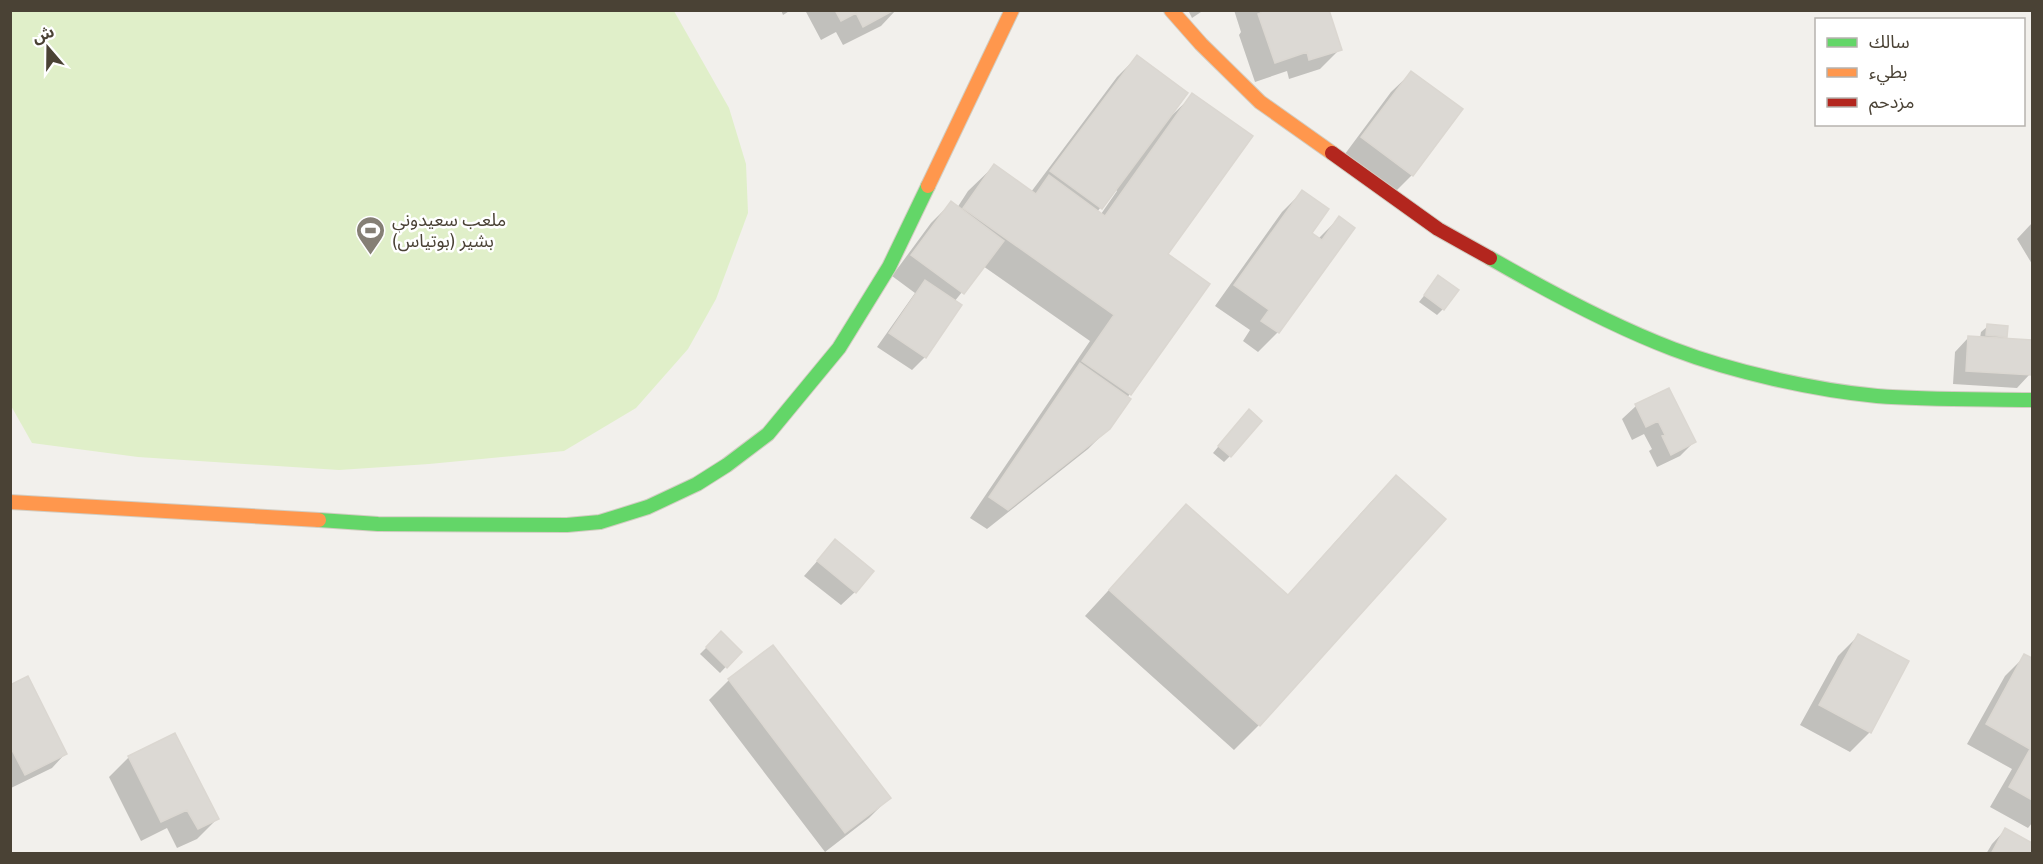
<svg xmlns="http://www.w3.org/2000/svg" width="2043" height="864" font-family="'Public Sans','Noto Sans Arabic',sans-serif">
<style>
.pitch{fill:#e0efc9}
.shadow{fill:#0003;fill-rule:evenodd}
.building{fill:#dcd9d4;stroke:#dbd7d1;stroke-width:1.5}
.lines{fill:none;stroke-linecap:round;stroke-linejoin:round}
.fast-casing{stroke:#d2cdc2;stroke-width:16}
.slow-casing{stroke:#d2cdc2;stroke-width:16}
.jam-casing{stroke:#d2cdc2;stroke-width:16}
.fast{stroke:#63d668;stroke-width:14}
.slow{stroke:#ff974d;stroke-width:14}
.jam{stroke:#b3261e;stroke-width:14}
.labels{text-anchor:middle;stroke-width:5;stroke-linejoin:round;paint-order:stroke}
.poi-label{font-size:18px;fill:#4a4235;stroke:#fff;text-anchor:start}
</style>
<rect width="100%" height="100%" fill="#f2f0ec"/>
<path class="pitch" d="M10,11H674L729,108L746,164L748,213L716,299L688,349L636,408L564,451L429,464L339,470L138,457L32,443L10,404Z"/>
<path class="shadow" d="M781,10H791L783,15Z
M805,10H896L881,26L843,45L836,32L821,40Z
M1188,10H1204L1192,18Z
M1234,10H1327L1340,49L1320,69L1289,79L1287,71L1255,82L1239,35L1241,32Z
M1137,57L1170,117L1193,95L1166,255L1208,284L1127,398L1109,428L1088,449L987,529L970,518L1090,341L983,266L954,302L925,357L912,370L877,347L915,293L892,276L931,223L951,203L957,208L968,191L994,166L1031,192L1117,77ZM1115,189L1117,191L1101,214L1097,212Z
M1411,73L1461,110L1412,175L1392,195L1342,158L1391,92Z
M1302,192L1310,233L1318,239L1339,218L1278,332L1258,352L1243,341L1250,330L1215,306L1282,212Z
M2032,223V264L2017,239Z
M1439,277L1443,309L1437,315L1419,302Z
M1988,326L2005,337L2002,340L2032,341L2030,374L2017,388L1953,384L1955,352L1968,338H1980L1981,332Z
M1668,390L1694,442L1680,456L1657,467L1649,451L1652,449L1644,434L1632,440L1622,419L1636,406Z
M1242,418L1230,456L1224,462L1213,453Z
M1396,477L1259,725L1234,750L1085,616L1186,506L1287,596L1371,502Z
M835,541L855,592L841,605L804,576Z
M721,633L740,652L720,673L700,654Z
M1858,636L1870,732L1850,752L1800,725L1838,656Z
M773,647L889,798L869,818L825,852L709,700L729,680Z
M2025,656L2032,660V823L2028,828L1990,807L2012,769L1967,744L2005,676Z
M10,687L65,754L52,768L11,788Z
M129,757L217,819L197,839L177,848L167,828L141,841L109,777Z
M2005,830L2032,845V854H1986L1992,844Z"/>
<path class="building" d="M835,10H894L863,27L856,13L841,21Z
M1260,10H1329L1342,50L1309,60L1307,52L1275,63L1258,14L1261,13Z
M1137,55L1188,93L1102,209L1050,171Z
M1411,71L1463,109L1413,176L1361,137Z
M1192,93L1253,136L1168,254L1210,284L1131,395L1082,361L1114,315L963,208L994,164L1036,194L1049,175L1105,216Z
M1302,190L1329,209L1312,233L1322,240L1339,216L1355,228L1279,333L1261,321L1269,310L1234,285Z
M951,201L1004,241L964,294L911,255Z
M1438,275L1459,290L1444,310L1424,295Z
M925,280L962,305L926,358L889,333Z
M1987,324L2008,326L2007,337L1986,335Z
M1968,336L2032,340V375L1966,371Z
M1080,363L1131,399L1110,429L1008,510L989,497Z
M1669,388L1696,442L1671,455L1662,436L1665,435L1658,421L1646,427L1635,404Z
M1249,409L1262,421L1231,457L1218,446Z
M1396,475L1446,519L1260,726L1109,590L1186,504L1288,595Z
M835,539L874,571L856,593L817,561Z
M721,631L742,652L727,668L706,647Z
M1858,634L1909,661L1871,733L1819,705Z
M773,645L891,798L845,833L728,679Z
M2024,654L2032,658V800L2009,787L2030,749L1986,724Z
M28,676L67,754L25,775L10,746V685Z
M175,733L219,819L198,829L187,810L161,822L128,756Z
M2005,828L2032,843V854H1991Z"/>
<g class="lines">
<defs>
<path id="fast" d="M1490,258C1549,292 1610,325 1673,349C1733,372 1814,390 1877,396C1928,400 1981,399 2032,400
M319,520L378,524L567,525L600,522L648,507L697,484L727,465L768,434L839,348L889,267L928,186"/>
<path id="slow" d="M1171,10L1201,44L1260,102L1332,153
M928,186L1012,10
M10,502L319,520"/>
<path id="jam" d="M1332,153L1438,229L1490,258"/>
</defs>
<use href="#fast" class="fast-casing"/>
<use href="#slow" class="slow-casing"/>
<use href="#jam" class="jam-casing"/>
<use href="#fast" class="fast"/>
<use href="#slow" class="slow"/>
<use href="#jam" class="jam"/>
</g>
<defs>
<symbol id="stadium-pin" viewBox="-11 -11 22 30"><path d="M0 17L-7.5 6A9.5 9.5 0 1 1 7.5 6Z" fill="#857f75" stroke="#fff"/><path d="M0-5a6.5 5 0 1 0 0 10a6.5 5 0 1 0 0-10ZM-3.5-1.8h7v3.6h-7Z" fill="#fff"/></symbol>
</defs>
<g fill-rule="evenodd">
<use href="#stadium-pin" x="354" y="214" width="33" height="45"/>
</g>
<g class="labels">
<g class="poi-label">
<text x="392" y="226">ملعب سعيدوني<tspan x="392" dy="21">بشير (بوتياس)</tspan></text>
</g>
</g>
<rect width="2043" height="864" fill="none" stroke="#4a4235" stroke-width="24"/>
<rect x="1815" y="18" width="210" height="108" fill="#ffffff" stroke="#b7b3ae" stroke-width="1.5"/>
<rect x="1827" y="38" width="30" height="9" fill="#63d668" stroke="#b7b3ae" stroke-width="1.5"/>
<text x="1869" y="48" font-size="18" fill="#4a4235">سالك</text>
<rect x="1827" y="68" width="30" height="9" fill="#ff974d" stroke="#b7b3ae" stroke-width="1.5"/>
<text x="1869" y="78" font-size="18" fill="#4a4235">بطيء</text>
<rect x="1827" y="98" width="30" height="9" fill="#b3261e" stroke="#b7b3ae" stroke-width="1.5"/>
<text x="1869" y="108" font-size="18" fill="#4a4235">مزدحم</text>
<g transform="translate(48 48) rotate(340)" stroke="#ffffff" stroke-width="4.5" paint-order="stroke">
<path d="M0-4.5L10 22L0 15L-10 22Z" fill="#4a4235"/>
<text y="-9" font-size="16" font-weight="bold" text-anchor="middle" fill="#4a4235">ش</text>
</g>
</svg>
